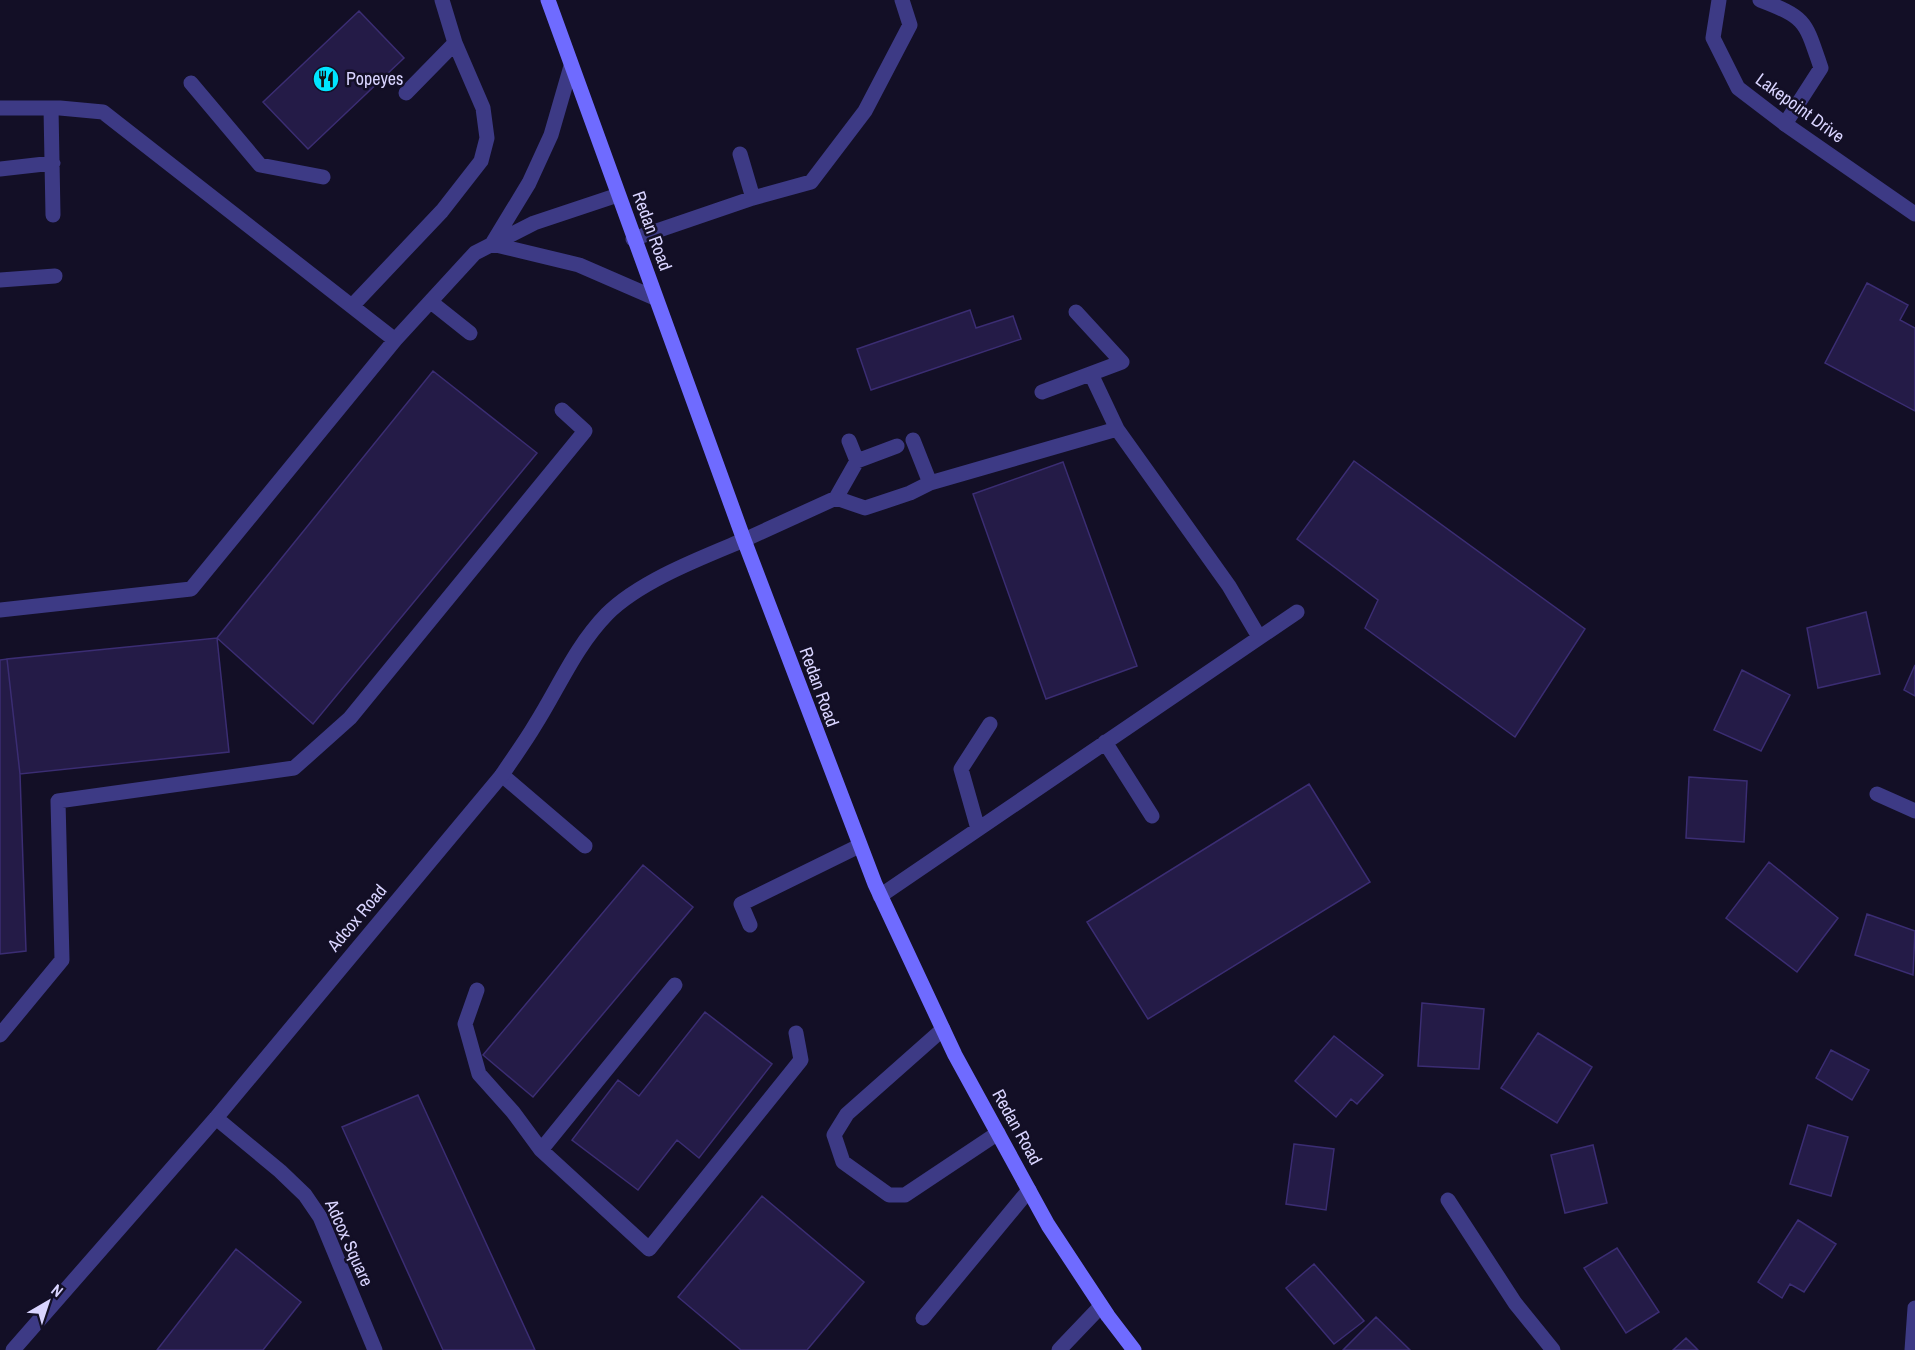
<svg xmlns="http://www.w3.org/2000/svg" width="1915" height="1350" font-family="'Archivo Narrow',sans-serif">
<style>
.building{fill:#241b47;stroke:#3b2d73;stroke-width:1.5}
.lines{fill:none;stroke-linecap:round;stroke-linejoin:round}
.lane{stroke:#3d3a85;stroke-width:15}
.street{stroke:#3d3a85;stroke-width:15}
.secondary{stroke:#6f6bff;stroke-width:15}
.labels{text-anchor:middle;stroke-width:5;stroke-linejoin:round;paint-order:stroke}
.poi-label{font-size:18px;fill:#d9d4ff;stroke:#130f26;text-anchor:start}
.street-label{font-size:18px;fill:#d9d4ff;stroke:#130f26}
</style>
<rect width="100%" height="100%" fill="#130f26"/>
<path class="building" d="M359,11L404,58L308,149L263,102Z
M1867,283L1908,305L1900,320L1915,328V411L1825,363Z
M970,310L976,328L1013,316L1021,339L871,390L857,349Z
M433,371L537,453L313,724L217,638Z
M1354,461L1585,629L1515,737L1365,628L1378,600L1297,539Z
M1063,462L1137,666L1046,699L973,494Z
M1866,612L1880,674L1818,688L1807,628Z
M217,638L229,752L20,774L7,659Z
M7,659L20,774L26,951L0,954V660Z
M1915,665V696L1904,690Z
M1742,670L1790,695L1761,751L1714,730Z
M1689,777L1747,781L1744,842L1686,838Z
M1309,784L1370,882L1148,1019L1087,922Z
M1769,862L1838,918L1797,972L1726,918Z
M643,865L693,907L533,1097L483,1055Z
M1867,914L1915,931L1913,975L1855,955Z
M1422,1003L1484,1009L1479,1069L1418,1066Z
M705,1012L772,1064L699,1158L677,1140L638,1190L572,1140L618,1080L639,1096Z
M1538,1033L1592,1067L1557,1123L1501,1088Z
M1334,1036L1383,1075L1357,1104L1351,1099L1336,1117L1295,1081Z
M1831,1050L1869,1070L1852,1100L1816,1078Z
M418,1095L535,1350H443L342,1127Z
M1808,1125L1848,1137L1831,1196L1790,1184Z
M1294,1144L1334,1149L1326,1210L1286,1204Z
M1593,1145L1607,1203L1565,1213L1551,1155Z
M762,1196L864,1282L807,1350H741L678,1297Z
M1798,1220L1836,1244L1804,1292L1790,1284L1782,1298L1758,1282Z
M1617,1248L1659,1312L1626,1333L1584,1268Z
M236,1249L301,1302L263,1350H157Z
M1314,1264L1364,1321L1334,1344L1286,1288Z
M1376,1317L1410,1350H1343Z
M1686,1338L1698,1350H1673Z"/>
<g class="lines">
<path class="lane" d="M1760,0C1807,18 1805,21 1821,68L1785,124
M571,66L551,135L529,183L492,244L579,265L655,298
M191,83L260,165L323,177
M406,93L455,43
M0,108H60L103,112L395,340L475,253L534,223L618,195
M51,108L53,215
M740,154L753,198
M0,169L53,163
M633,239L753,198L811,182L865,111L910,25L902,0
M0,280L55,276
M431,302L470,333
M352,306L442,211L481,161L487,138L483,108L455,43L442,0
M1091,374L1117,429
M1042,392L1122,362L1076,312
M849,441L857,461
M930,483L1117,429L1229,586L1259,637
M836,498L857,461L897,446
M744,540L836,498L865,508L910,493L930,483L913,440
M0,610L191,589L395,340
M1105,742L1152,816
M502,775L585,846
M978,829L961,769L990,724
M880,896L1297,612
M750,925L741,904L859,846
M477,990L465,1024L479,1074L513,1112L541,1150L649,1249L801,1060L796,1033
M943,1029L847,1114L834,1135L843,1162L889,1195H905L998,1133
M0,1035L62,960L58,801L294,768L350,718L585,431L562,410
M541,1150L675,985
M923,1318L1029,1190
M1059,1350L1101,1306"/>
<path class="street" d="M1719,0L1713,38L1738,88L1785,124L1915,214
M1877,794L1915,811
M216,1118L280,1171L305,1195L320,1217L375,1350
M1448,1200L1515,1303L1553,1350
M13,1350L216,1118L502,775C513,758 525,742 535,725C559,687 575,647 607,614C640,581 701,558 744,540
M1912,1350L1915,1308"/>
<path class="secondary" d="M548,0L744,540L875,884L955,1055L1048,1225L1108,1316L1134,1350"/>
</g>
<defs>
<symbol id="restaurant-disc" viewBox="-11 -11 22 22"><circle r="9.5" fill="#00e5ff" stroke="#130f26"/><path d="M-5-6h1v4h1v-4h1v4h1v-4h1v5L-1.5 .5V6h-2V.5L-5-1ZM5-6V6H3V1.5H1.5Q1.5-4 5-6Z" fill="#111"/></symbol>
</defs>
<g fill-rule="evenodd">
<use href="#restaurant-disc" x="311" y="64" width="30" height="30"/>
</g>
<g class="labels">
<g class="poi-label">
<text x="346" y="85">Popeyes</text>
</g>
<g class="street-label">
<text transform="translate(1800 108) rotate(36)" y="6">Lakepoint Drive</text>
<text transform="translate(652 231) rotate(70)" y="6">Redan Road</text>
<text transform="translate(819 687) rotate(70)" y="6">Redan Road</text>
<text transform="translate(357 918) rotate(-50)" y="6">Adcox Road</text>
<text transform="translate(1017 1127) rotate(61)" y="6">Redan Road</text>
<text transform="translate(349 1243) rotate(66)" y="6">Adcox Square</text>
</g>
</g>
<g transform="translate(48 1302) rotate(39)" stroke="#130f26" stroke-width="4.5" paint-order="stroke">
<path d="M0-4.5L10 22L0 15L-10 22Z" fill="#d9d4ff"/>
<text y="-9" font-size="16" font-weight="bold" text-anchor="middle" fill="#d9d4ff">N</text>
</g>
</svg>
